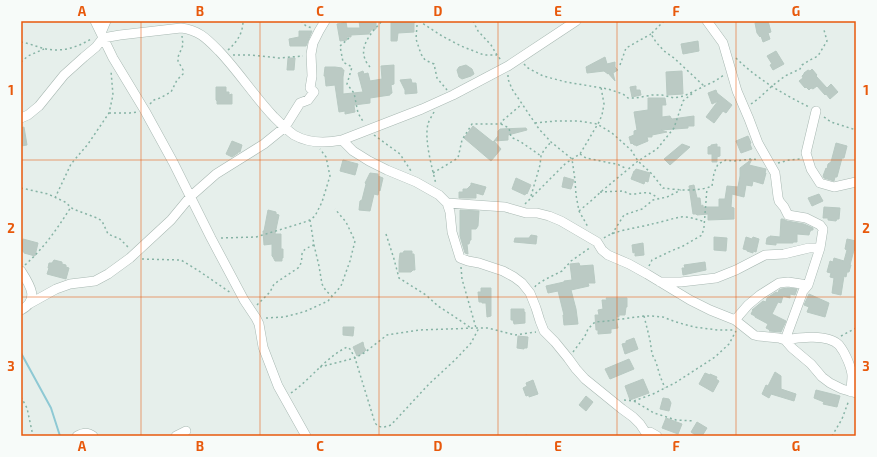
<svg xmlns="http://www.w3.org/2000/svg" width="877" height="457" font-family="'Exo 2',sans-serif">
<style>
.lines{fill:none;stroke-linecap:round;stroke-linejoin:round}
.stream{stroke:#8ec9d4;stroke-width:2}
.building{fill:#bbcac4;stroke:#b8c9c2}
.minor-casing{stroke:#a8b8b2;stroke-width:10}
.path{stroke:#86b3a5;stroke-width:1.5;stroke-dasharray:2 3;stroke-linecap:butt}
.minor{stroke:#fff;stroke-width:9}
.grid{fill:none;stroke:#e8590c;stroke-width:1;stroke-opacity:0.55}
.neatline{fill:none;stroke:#e8590c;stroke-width:1.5}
.grid-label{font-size:13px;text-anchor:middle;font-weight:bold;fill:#e8590c}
</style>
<rect width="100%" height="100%" fill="#e6efeb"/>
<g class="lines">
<path class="stream" d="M21,353L51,408L60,436"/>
</g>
<path class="building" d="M359,21H376V29L371,30L369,34L351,35V37H347V40L340,41L337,24L346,22L347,28H360Z
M762,21H768L771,32L768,33L770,39L763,42L761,36L760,37L757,33L755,23Z
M391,22H414V32L398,33L397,41H391Z
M299,31H312L306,46H290L289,39L299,37Z
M698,41L699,51L683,54L681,44Z
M776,51L784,64L773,70L770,65L772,64L767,56Z
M605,57L607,64L615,62V67L618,70L613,73L615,81L608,73V74L604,71L587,73L586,67Z
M288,58H295L294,70H287Z
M394,65V84L391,85L392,93L390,94V95L370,98V103L354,105L355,112L345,114V111L339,112L335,85L326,86L325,76H324L325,67H335L342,68L343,70H344L343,77V94L363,92L358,73L363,71L364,74L368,73L370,81L382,79L381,66Z
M466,65L472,69L474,74L471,76L462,79L459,77L457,70L459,67Z
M812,69L817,75L816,76L827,88L831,84L838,92L830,99L826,94L825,95L817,86L813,89L811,88L809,90L806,87L805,88L799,81L803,78L802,76L804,74V73L808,70L810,71Z
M682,71L683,94L667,95L666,72Z
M411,79L412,83H416L417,93L405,94V90L400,80Z
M636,86V90H640L641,95L632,97L630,87Z
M216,87H226V92H229V95L232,94V104H217V101L216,100Z
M716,90L717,93L732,105L726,113L723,111L714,123L706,117L718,101L712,104L708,93Z
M648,98H665L666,105H662V117L670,116L671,118L672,119L694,116V126H688V128L661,130L667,132L652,135V137H647L648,141L636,146V145H634L632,143L631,144L629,137L634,135V131L637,130L634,112L648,110Z
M473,126L493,142L494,141L501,149L491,161L464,138Z
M24,127L27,145L21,146V128Z
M526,128L527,130L508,135V140L494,141L498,136V131L500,129Z
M748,136L751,143L750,144L752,149L741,153L736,141Z
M232,141L242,145L240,152H238V153L232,157L226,154Z
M836,143L847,146L844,158H842L837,177H835L834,181L824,178L823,176L826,168L827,169L828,164L831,162Z
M682,144L690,147L670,165L664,159Z
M717,144V147H720V156L717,157V162H712V154H708V147L711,146V145Z
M752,159L749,165L766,169L765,173H766L763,184L753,181L752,186L746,185L744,197L732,194L731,207L734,208V219L708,220V214L697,215L696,214H693L689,186L694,185L697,198H700L701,206L703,205V207H719V199H725L727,186L738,187L740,176V168Z
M343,160L358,164L355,175L340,171Z
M636,169L650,173L648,182L645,181L644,184L631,179L634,171H635Z
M370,173L378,174V176L383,178L380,191L379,190L378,195L374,194L370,211L359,210L360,201L362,200L366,184L365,183Z
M564,177L574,180L571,189L562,187Z
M516,178L531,185L527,194L526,193L525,195L512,189Z
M471,183L486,187L483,195L476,193V198H459V192H463V189H467L471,185Z
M819,194L823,201L812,206L808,198Z
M824,207L840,208L839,219H837L836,221L828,220V218H823Z
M268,210L276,212V214L279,215L275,234H281V249H283V258H282V261H275L273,257L272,256V244L264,245L263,231H264Z
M460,210L479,211L478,226L476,229H471V240H470L469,244H467L468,254L465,253L460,236Z
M781,219H783L787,221L804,224L813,228V230H811V231H810L809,235L797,234V242H793V243H776V245L766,244L767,238H768V237H770V236L780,237Z
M531,235L537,236L536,244L514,242L515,238H529Z
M714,237L727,238L726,251L714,250Z
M746,237L752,239L753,237L759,239L756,252L753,251V253L747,251V250L743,249Z
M23,239L38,243L35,256L24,253V252L21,250V247Z
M847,239L856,241V251L854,250L850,265H851L849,272H847L846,277L844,276L841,295L832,293L834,278L830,277L831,273L827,272L830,261L833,262L834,258L844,261L847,250L845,249Z
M643,243L644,255L635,256V252L633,253L632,245Z
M404,251H412V254H414L415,270H413L411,272H399V261L400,253H403Z
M54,260L62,262V264L66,265V267L69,268L66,279L47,274L49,268H48L49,263H52Z
M705,262L706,270L683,275L682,268H685L684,265Z
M579,263L580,266L593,265L595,283H588L589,286L571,290L576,309L578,324L564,325L563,315H564L558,291L548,293L546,286L564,282V281L572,280L570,264Z
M481,288H491V316L487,317L486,303H482V302H479L478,292H481Z
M788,288L797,289L795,295L790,294V298L783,296L781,303L778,302L772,314L786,321L781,332L769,331L770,330L766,328L768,324L755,317V316L751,314L753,310H752L763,301L766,302L767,298L776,292L778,293L779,290L781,289Z
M809,294L829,303L825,317L807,312L809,307L804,305Z
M606,298H627V307H626L625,315H619V317H616L618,328L611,329V333L598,334V330H596L595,315H599L598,310L603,309L602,300H607Z
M511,309H524V312H525V323L514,324L513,320H511Z
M343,327H354L353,336L343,335Z
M518,336L528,337L527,348H524V349L517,348Z
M634,338L638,349L625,354L622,344L626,343V341Z
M363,342L364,347L366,350L363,353L357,356L353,347Z
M629,359L634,369L610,379L605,369Z
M775,372L781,376V389L796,394L794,401L771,394L769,398L762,394L766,385L768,386Z
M705,373L710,375V374L717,377L716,379L719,381L713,392L699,384Z
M643,379L649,393L630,400L625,386Z
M533,380L538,394L529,397V395L526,396L523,388L527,386L526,383Z
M816,390L840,396L837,407L823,404L824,402L814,398Z
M586,396L593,402L586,411L579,405Z
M663,398L669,399L671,403L669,411L660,409Z
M666,418L682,424L678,434L662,428Z
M697,422L707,428L702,436H697L691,432Z"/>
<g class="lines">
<defs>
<path id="minor" d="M95,21L113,58L145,111L173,162L211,238L244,300L256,318L259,324L263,347L278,386L306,436
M707,21L723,43L737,91L749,119L758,143L775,173L778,197L779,201L784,207L788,215L806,218L820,225L823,229L820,248L808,285L788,282L779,283L760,295L748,305L735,320
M101,33L106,21
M816,111L806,153L811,169L820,183L834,187L856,182
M21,118L28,115L39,106L64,75L84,57L96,47L103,38L120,35L181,28C199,30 207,39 219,51C239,72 254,96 274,117C280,123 287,130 294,135C308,143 327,143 342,140L422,109L453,95L508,66L576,21
M342,140L353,151L369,161L387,170L416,182L439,195L447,203L450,212L452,232L460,258L468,261L479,263L503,271L514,277L522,283L530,293L536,308L540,321L544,331L555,342L568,358L576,369L585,379L622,409L633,417L640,424L648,436
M447,203L505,207L526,213H537L549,216L561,221L597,242L602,250L608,255L629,264L647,274L690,300L710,310L735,320L754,335L758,336L779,338L785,340L792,348L811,364L822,377L830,383L842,389L856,393
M21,271C30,285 40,300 21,310
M660,282H681L716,278L736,270L765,255L784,254L809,248H820
M29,304L56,289L70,284L95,281L108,274L130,258L171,220L190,197L216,174L264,144L285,127L300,103L308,100L314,92L310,88L312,76L311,54L313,43L319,31L325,21
M785,340C799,337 828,334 839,345C843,350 846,356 848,361C850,366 852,371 852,376C852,381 851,387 851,392
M785,340L803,291L808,285
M646,433L650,432L657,436
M77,436C82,433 88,432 93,436
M176,436L186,431"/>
</defs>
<use href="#minor" class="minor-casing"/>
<path class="path" d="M301,21L306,26L312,28
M414,21L417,25L416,39L421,54L425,60L434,64L437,78L447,90
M419,21L442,36L461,46L484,55H497
M473,21L478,31L491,45L497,55L501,60
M664,21L651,34L656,42L664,51L674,58L704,86
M349,38L340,46L343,62L352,67L347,84L354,93L358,113L364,123
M21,42C28,43 35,46 42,48C60,53 76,48 91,39
M228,50C237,42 243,33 243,21
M233,55H250L279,58L303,56
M736,58C757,79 783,94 809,107
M21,62L28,56L44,49
M524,64L528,68L543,76L566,82L608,89L623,94L628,98H636L652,95H662L674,98L684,96L715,81L724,75
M620,65L626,48L651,34
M370,67C368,65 366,62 365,59C359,45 373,31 382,21
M508,75V79L512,89L539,129L551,142L572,159L575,180L576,195L579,211L588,227
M150,104L154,100L160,98L171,92L177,80L183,74V70L178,61V57L183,45L182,36
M751,104L758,99L772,86L785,76L800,69L802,65L810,60L818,56L827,41L824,30
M434,112C432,116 429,120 428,124C424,139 432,168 436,184
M109,113H130L137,112
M824,117L831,122L856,130
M535,123L556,121H579L597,124L612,133L631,150L638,161L652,174L663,188C677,190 699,192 712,186L714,173L718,164L726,160L734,161L752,159L759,160
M501,124L509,128L511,137L521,142L541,156
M374,135L400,154L411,171
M580,154L586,158L610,163L617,164L627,169
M778,163L789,160L800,159
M433,173L458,158L462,140L472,124H501V122L522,104
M21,188L48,194L65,202L73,209L97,218L102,221L108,234L120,239L129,248
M600,192L624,191C632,198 640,191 649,193C652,194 655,196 658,198
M531,196L540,165L541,156L544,150L551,142
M55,198L71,164L88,144L109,113L113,95L111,71
M525,204L565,164L572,159L580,154L599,122L602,115L604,104L601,87
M579,211L592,200L603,190L638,161L657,149L674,128L683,101L694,92
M310,220L314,245L319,266L322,284L326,291L332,296
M386,234L394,259L399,278L426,295L438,306L455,317L471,328
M612,234L624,215L642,209L653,200L667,197L681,190
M221,238L256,237L302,223L310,220L315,216L322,202L330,176L326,157L320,149
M604,238C615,230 638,228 652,224C661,222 671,219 680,217C688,216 696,219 705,222
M142,259L181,260L199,271L231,293
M25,265C44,248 57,229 71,207
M649,266L652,260L671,251L683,246L702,235L704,227L707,188
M461,267L462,279L476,328
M535,287L536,285L546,279L562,271L571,261L591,247
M257,305L270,292L274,284L298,268C307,257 294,252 314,245
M644,316L650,340L652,354L656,362L660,376L665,388
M266,318L284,317L296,314L306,311L328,301L341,286L350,261L355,241L346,222L335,209
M841,336L856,328
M573,352L585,336L588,329L595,322L607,321L644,316H652L663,317L676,322L694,327L718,330H734
M320,367L355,358L364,353L387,335L419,330L476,328H488L515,335L536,332
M291,393C311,379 325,358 347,347L350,349L355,358L375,423C380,429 385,427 391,425L429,384L455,360L471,343L479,328
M21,397L27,408L33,436
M624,400L634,401L653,394L675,383L715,357L729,344L736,331
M634,401L654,413L676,420L694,421
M525,436L527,435
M832,436L842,419L849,400"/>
<use href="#minor" class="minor"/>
</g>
<path class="grid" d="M141,21V436M260,21V436M379,21V436M498,21V436M617,21V436M736,21V436M21,160H856M21,297H856"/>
<rect width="877" height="457" fill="none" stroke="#f7fbf9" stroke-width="44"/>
<rect x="22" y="22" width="833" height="413" class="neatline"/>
<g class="grid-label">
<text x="82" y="16">A</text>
<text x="200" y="16">B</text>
<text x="320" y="16">C</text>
<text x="438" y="16">D</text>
<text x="558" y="16">E</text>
<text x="676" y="16">F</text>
<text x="796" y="16">G</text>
<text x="11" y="95">1</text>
<text x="866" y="95">1</text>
<text x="11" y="233">2</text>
<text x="866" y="233">2</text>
<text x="11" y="371">3</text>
<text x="866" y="371">3</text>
<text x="82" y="451">A</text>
<text x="200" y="451">B</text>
<text x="320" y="451">C</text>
<text x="438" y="451">D</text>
<text x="558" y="451">E</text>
<text x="676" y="451">F</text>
<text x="796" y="451">G</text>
</g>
</svg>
